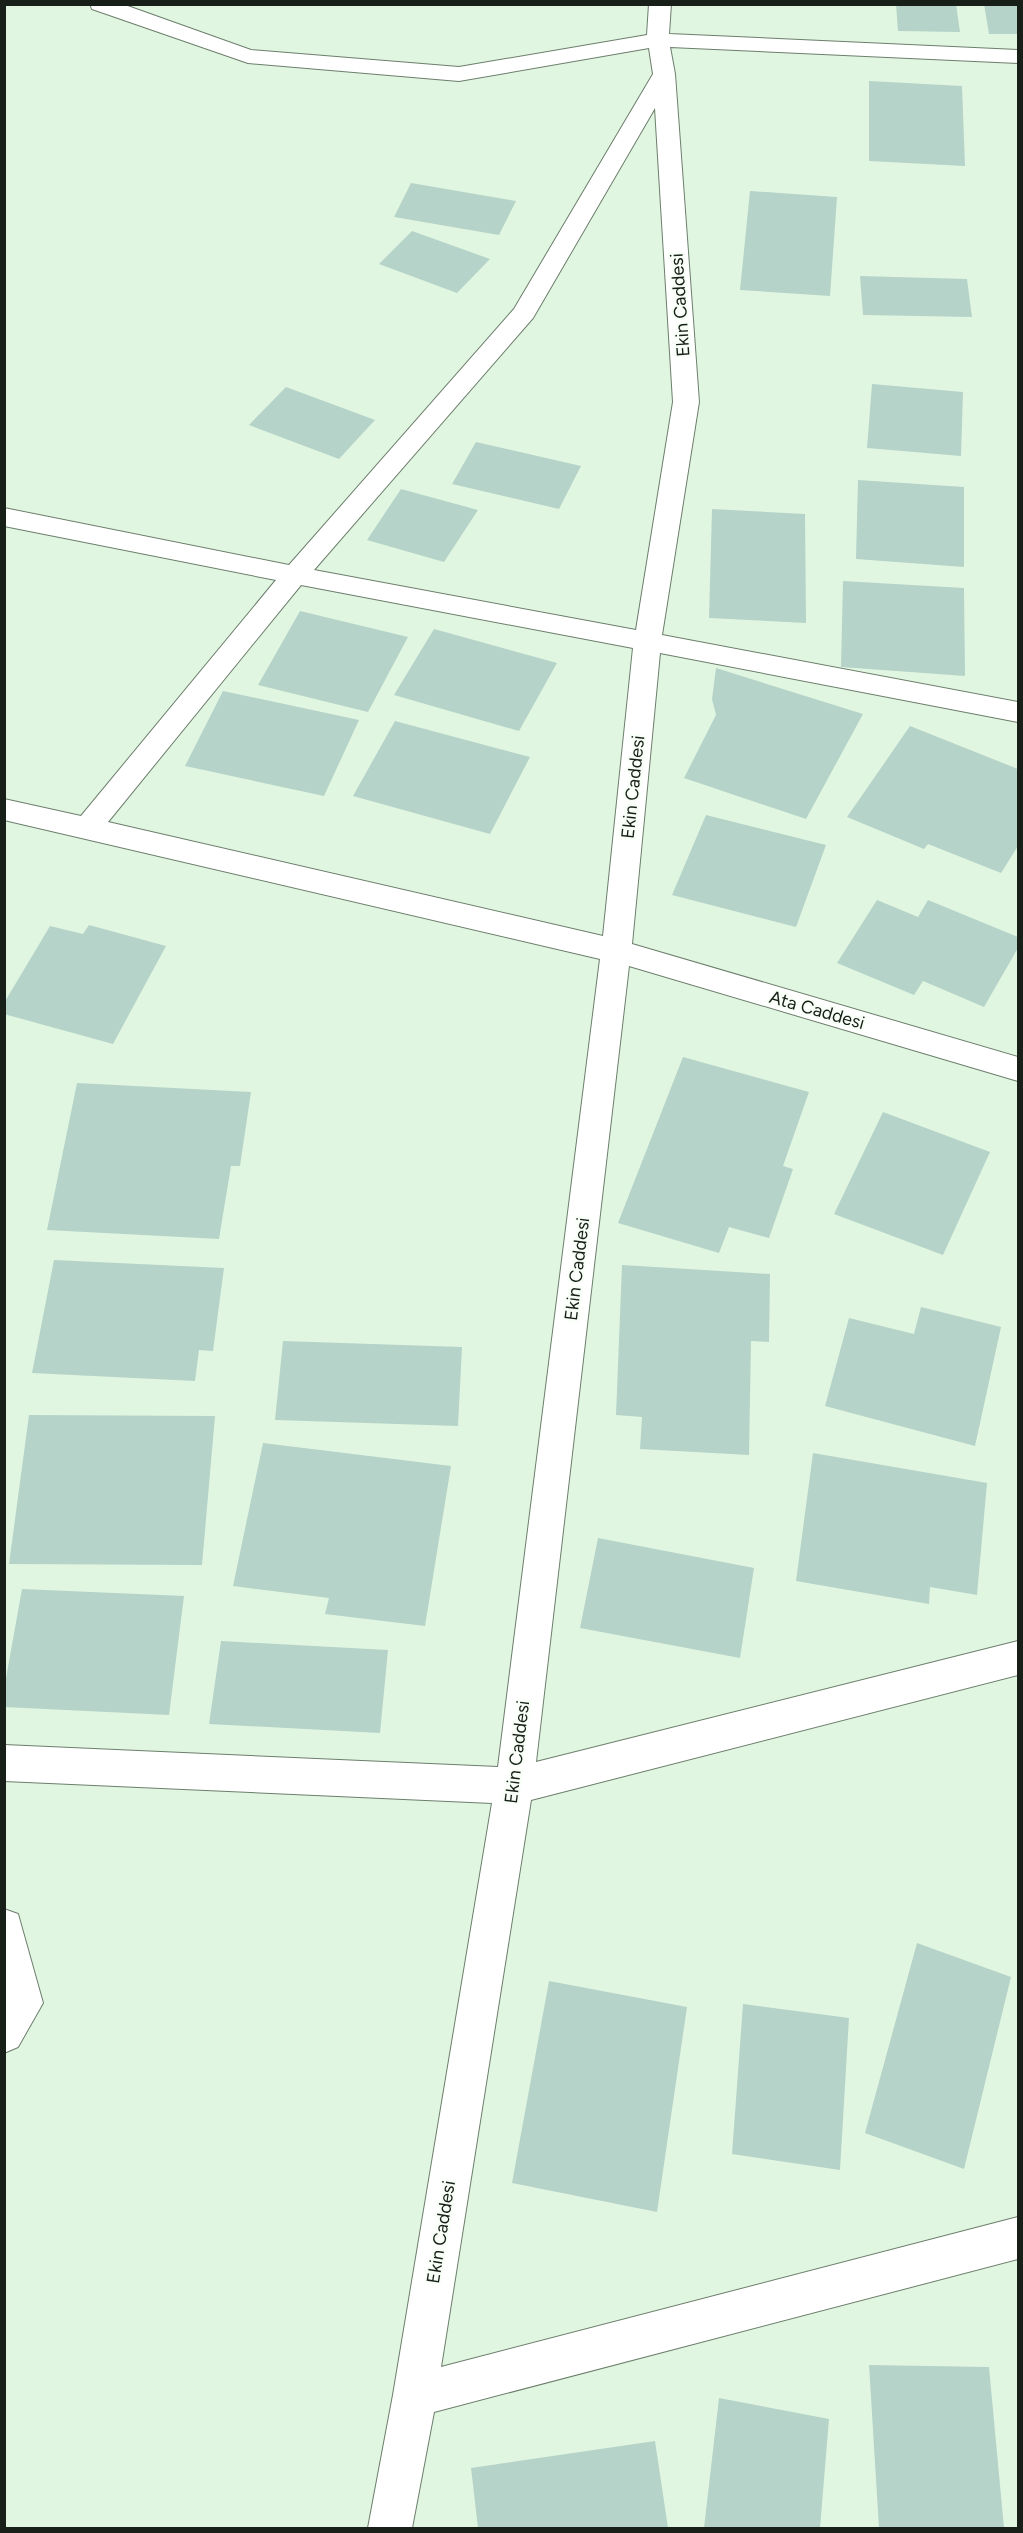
<svg xmlns="http://www.w3.org/2000/svg" width="1023" height="2533" font-family="Figtree,sans-serif">
<style>
.building{fill:#b5d3c9}
.lines{fill:none;stroke-linecap:round;stroke-linejoin:round}
.minor-casing{stroke:#6c7e6c;stroke-width:2}
.minor{fill:#fff;fill-rule:evenodd}
.labels{text-anchor:middle;stroke-width:4.5;stroke-linejoin:round;paint-order:stroke}
.street-label{font-size:18px;fill:#181f18;stroke:#f7fff6}
</style>
<rect width="100%" height="100%" fill="#e1f6e1"/>
<path class="building" d="M896,4H956L960,32L898,31Z
M984,4H1018V34H989Z
M869,81L962,86L965,166L869,161Z
M411,183L516,201L499,235L394,217Z
M750,191L837,197L830,296L740,290Z
M412,231L490,259L457,293L379,264Z
M860,276L967,279L972,317L863,315Z
M872,384L963,392L961,456L867,448Z
M286,387L375,420L339,459L249,425Z
M476,442L581,466L559,509L452,484Z
M858,480L964,487V567L856,559Z
M401,489L478,510L444,562L367,540Z
M712,509L805,514L806,623L709,618Z
M843,581L964,588L965,676L841,667Z
M300,611L408,637L368,712L258,685Z
M434,629L557,663L519,731L394,695Z
M716,668L863,714L806,819L684,778L716,715L712,699Z
M223,691L359,720L324,796L185,766Z
M395,721L530,757L490,834L353,796Z
M910,726L1018,769V846L1001,873L928,844L924,849L847,817Z
M706,815L826,845L796,927L672,895Z
M877,900L918,917L928,900L1018,937V948L984,1007L923,981L914,995L837,963Z
M89,925L166,946L113,1044L4,1014V1003L50,926L83,934Z
M683,1057L809,1092L783,1166L793,1169L769,1238L729,1227L719,1253L618,1223Z
M77,1083L251,1092L240,1166H231L219,1239L47,1230Z
M883,1112L990,1152L943,1255L834,1214Z
M54,1260L224,1268L213,1351L199,1350L195,1381L32,1373Z
M622,1265L770,1274L769,1342L751,1341L749,1455L640,1449L642,1417L616,1415Z
M921,1307L1001,1327L975,1446L825,1406L849,1318L914,1334Z
M283,1341L462,1347L458,1426L275,1420Z
M29,1415L215,1416L202,1565L9,1564Z
M263,1443L451,1466L425,1626L325,1614L329,1598L233,1586Z
M813,1453L987,1483L977,1595L930,1587L929,1604L796,1581Z
M598,1538L754,1568L740,1658L580,1628Z
M22,1589L184,1596L169,1715L4,1707V1689Z
M221,1641L388,1650L380,1733L209,1724Z
M917,1943L1011,1977L964,2169L865,2133Z
M549,1981L687,2007L657,2212L512,2183Z
M743,2004L849,2018L840,2170L732,2154Z
M869,2365L989,2367L1004,2528H879Z
M719,2398L829,2419L820,2528H704Z
M655,2441L668,2528H478L471,2468Z"/>
<g class="lines">
<defs>
<path id="minor" d="M90,4H122L251,50L459,67L647,35L649,4H671L669,34L1018,50V63L670,47L675,74L699,402L662,635L1018,702V722L660,653L632,944L1018,1057V1081L629,966L536,1762L1018,1641V1675L531,1800L441,2367L1018,2217V2259L434,2412L412,2528H368L393,2395L492,1803L4,1781V1745L498,1767L600,959L4,820V799L81,816L276,580L4,526V508L289,565L514,309L653,74L649,48L459,81L248,63L92,9ZM655,108L673,402L636,630L314,570L533,318ZM301,585L633,648L603,936L108,822Z
M4,1909L18,1914L43,2003L18,2047L4,2053Z"/>
</defs>
<use href="#minor" class="minor-casing"/>
<use href="#minor" class="minor"/>
</g>
<g class="labels">
<g class="street-label">
<text transform="translate(680 305) rotate(-94)" y="6">Ekin Caddesi</text>
<text transform="translate(633 787) rotate(-84)" y="6">Ekin Caddesi</text>
<text transform="translate(817 1010) rotate(16)" y="6">Ata Caddesi</text>
<text transform="translate(577 1269) rotate(-83)" y="6">Ekin Caddesi</text>
<text transform="translate(517 1752) rotate(-83)" y="6">Ekin Caddesi</text>
<text transform="translate(441 2232) rotate(-81)" y="6">Ekin Caddesi</text>
</g>
</g>
<rect width="1023" height="2533" fill="none" stroke="#181f18" stroke-width="12"/>
</svg>
